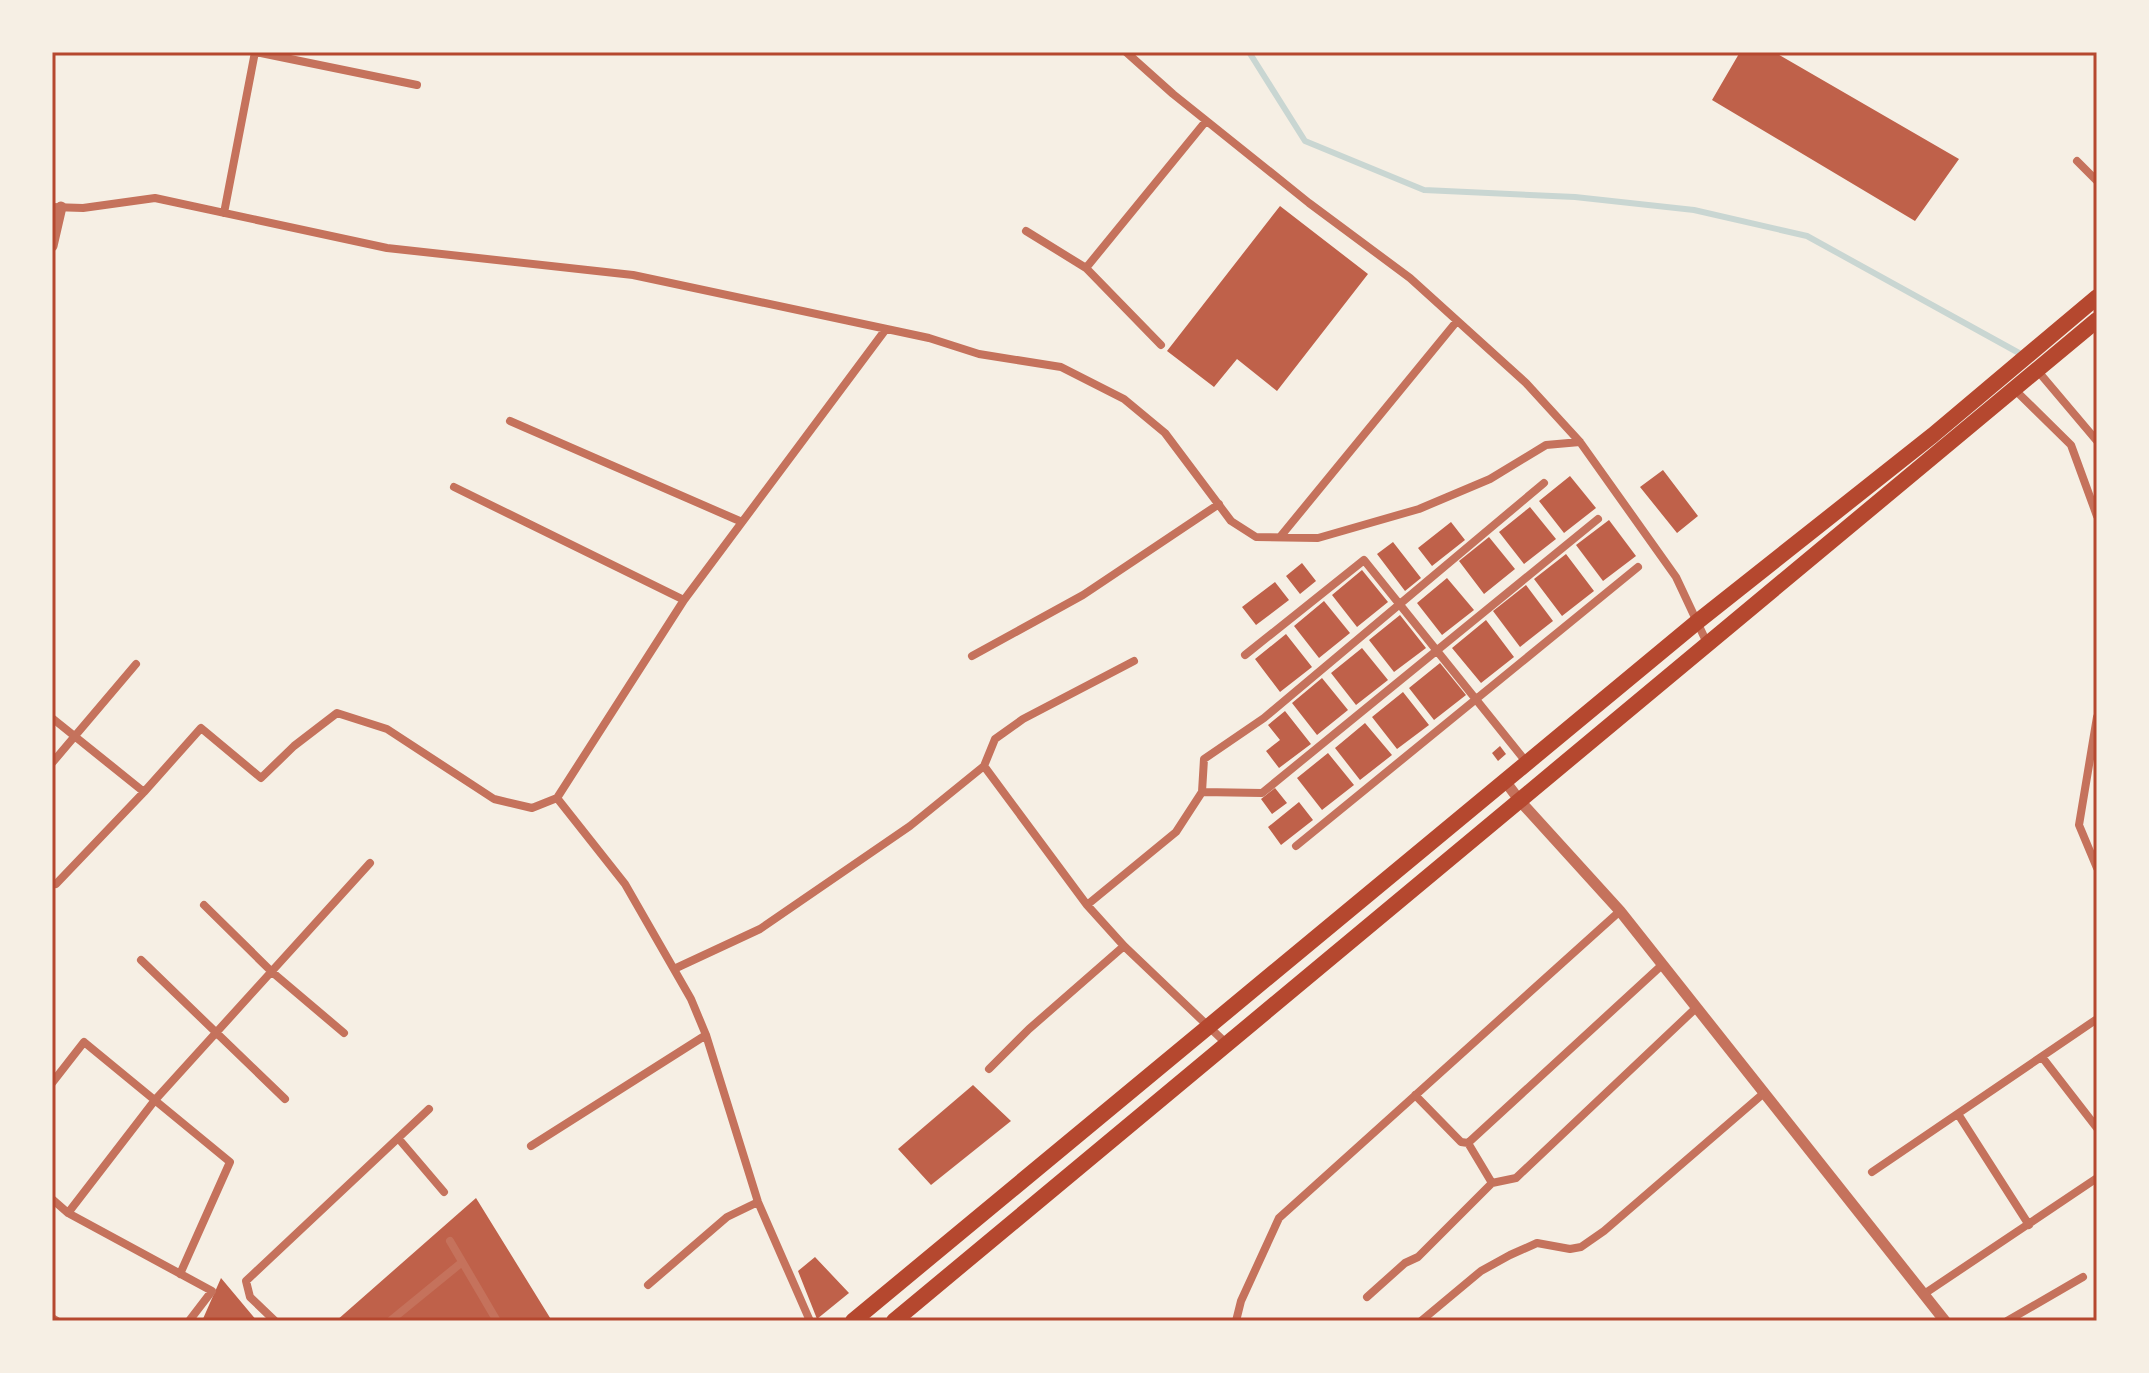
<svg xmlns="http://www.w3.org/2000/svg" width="2149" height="1373" font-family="'Nunito Sans',sans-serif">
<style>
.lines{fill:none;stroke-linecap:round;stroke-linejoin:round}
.stream{stroke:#c9d6d2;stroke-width:6}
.building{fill:#bf614a}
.minor{stroke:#c5725c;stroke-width:8}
.tertiary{stroke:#c5725c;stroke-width:11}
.trunk{stroke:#b5482f;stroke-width:16}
.neatline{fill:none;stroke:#b5482f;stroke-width:3}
</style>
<rect width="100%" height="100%" fill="#f6efe4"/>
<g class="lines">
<path class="stream" d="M1249,52L1305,141L1424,190L1575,197L1694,210L1807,236L2019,353"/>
</g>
<path class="building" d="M1740,52H1774L1959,159L1915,221L1712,100Z
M1280,206L1368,274L1277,391L1237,359L1214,387L1167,351Z
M1663,470L1698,516L1677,533L1640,487Z
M1570,476L1596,508L1564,533L1539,501Z
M1530,507L1556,539L1524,564L1499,532Z
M1609,520L1636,556L1603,581L1576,545Z
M1451,522L1465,540L1432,566L1418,548Z
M1489,537L1515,569L1484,594L1459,561Z
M1393,542L1421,578L1405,591L1377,554Z
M1566,554L1594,591L1562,616L1534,579Z
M1302,563L1316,581L1300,594L1286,576Z
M1362,570L1388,602L1357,627L1332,595Z
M1447,578L1474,610L1442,635L1417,603Z
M1275,582L1289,600L1256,625L1242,607Z
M1526,585L1553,621L1520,647L1493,611Z
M1324,601L1350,633L1319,658L1294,626Z
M1400,615L1426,648L1394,672L1369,640Z
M1486,620L1514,657L1481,683L1452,648Z
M1286,634L1312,667L1280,692L1255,659Z
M1362,648L1388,680L1356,705L1331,673Z
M1440,663L1466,695L1434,720L1409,688Z
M1322,678L1348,710L1317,735L1292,703Z
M1403,692L1429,725L1397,749L1372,717Z
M1285,711L1311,744L1279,768L1266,751L1280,740L1268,725Z
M1365,723L1392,755L1360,780L1335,748Z
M1500,746L1506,754L1498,761L1492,753Z
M1328,753L1354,785L1322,810L1297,778Z
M1275,788L1287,803L1272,814L1261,799Z
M1299,802L1313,820L1281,845L1268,827Z
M973,1085L1011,1121L931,1185L898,1149Z
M476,1198L552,1321H336Z
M815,1257L849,1293L817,1319L798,1271Z
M221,1278L257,1321H202Z"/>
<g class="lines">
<path class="minor" d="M256,52L417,85
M1126,52L1173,94L1309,203L1410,278L1526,383L1580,442L1676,577L1707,643
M2077,161L2097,181
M52,207L83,208L155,198L387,248L633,275L929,338L979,354L1061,367L1124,399L1165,433L1231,521L1256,537L1318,538L1419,509L1490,479L1546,445L1580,442
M224,213L255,52
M1026,231L1086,268L1161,345
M1086,268L1206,121
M2037,370L2097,441
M2014,389L2071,445L2097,516
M510,421L742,522
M454,487L684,600
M1280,537L1457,321
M1245,655L1364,560L1527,763
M972,656L1083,595L1219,504
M2097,717L2079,825L2097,868
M52,718L144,792L201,728L261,778L294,746L337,713L387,729L494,799L532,808L557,798L625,884L691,999L706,1035L758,1202L810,1321
M52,763L136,664
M984,766L1087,905L1124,946L1228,1045
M1202,792L1262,793L1598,519
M557,798L684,600L886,329
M1296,846L1638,567
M56,884L144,792
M204,905L272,972L344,1033
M1087,905L1176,832L1202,792L1204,759L1264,718L1544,483
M141,960L285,1099
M674,969L760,929L910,826L984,766L995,739L1023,719L1134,661
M2042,1057L2097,1128
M989,1069L1029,1029L1124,946
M52,1083L84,1042L230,1162L180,1274
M1415,1095L1461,1142L1468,1143L1492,1183
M1958,1114L2029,1225
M398,1138L444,1192
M1468,1143L1662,965
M531,1146L706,1035
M1872,1172L2097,1019
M52,1199L68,1213L212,1291L189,1321
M68,1213L155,1100L370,863
M450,1241L497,1321
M648,1285L727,1217L758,1202
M1924,1294L2097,1178
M1367,1297L1405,1263L1418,1257L1492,1183L1516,1178L1696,1008
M52,1318L57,1321
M275,1321L250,1297L246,1281L429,1109
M390,1321L461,1263
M1236,1321L1241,1301L1279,1218L1620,911
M1421,1321L1481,1271L1510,1255L1537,1243L1570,1249L1581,1247L1604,1231L1764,1093
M2007,1321L2083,1277"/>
<path class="tertiary" d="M52,246L61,207
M1505,781L1520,801L1620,911L1945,1321"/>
<path class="trunk" d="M853,1321L1697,622L1933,435L2097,297
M894,1321L2097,320"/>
</g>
<rect width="2149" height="1373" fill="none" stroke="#f6efe4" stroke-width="108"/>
<rect x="54" y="54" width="2041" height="1265" class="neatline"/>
</svg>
